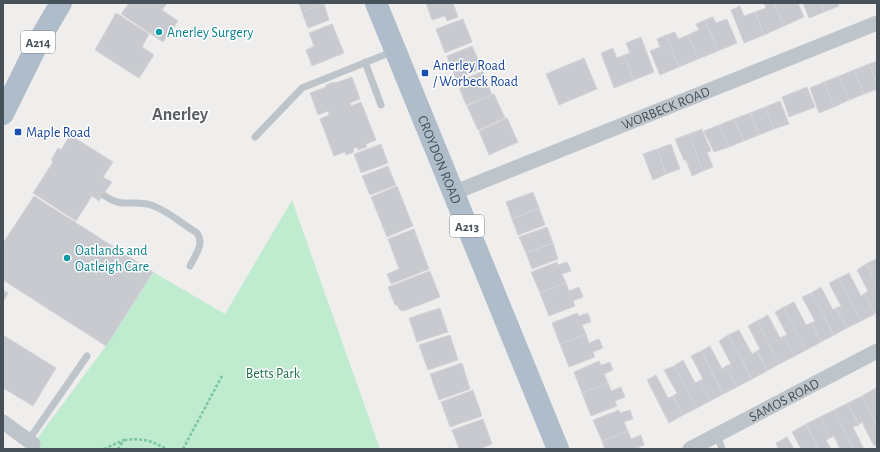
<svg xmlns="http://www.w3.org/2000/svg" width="880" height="452" font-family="'Alegreya Sans',sans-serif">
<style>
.green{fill:#bfebcf}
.building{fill:#c8cad0;stroke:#d2d4d9}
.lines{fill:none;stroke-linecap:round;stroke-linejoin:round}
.path{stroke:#7ac69f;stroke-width:2.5;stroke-dasharray:3 2;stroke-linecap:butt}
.lane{stroke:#bdc5cb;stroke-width:7}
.street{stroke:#bdc5cb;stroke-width:15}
.primary{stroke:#afbdca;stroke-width:22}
.culture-dot{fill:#0f9aa8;stroke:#fff;stroke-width:1.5}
.transit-dot{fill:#1a4fb4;stroke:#fff;stroke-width:1.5}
.labels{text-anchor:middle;stroke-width:3;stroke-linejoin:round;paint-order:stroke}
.shield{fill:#fff;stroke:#7e858b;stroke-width:1}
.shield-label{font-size:13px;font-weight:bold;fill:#475159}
.culture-label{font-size:14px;fill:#0d838f;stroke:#fff;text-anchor:start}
.transit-label{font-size:14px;fill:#164399;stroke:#fff;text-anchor:start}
.street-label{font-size:14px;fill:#475159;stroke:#fff}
.park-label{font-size:14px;fill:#1e7448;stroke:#fff}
.district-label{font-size:18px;font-weight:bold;fill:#5b5e62;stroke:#fff}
</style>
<rect width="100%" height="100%" fill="#f0eded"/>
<path class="green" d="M292,200L380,449H39L33,444L106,346L153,272L225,314Z"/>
<path class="building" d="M129,3H167L162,10L178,21L163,42L121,14Z
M299,3H323L324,4L302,12Z
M426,3H453L458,17L447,21L445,16L432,20Z
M764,3H774L784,26L764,35L755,12L766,8Z
M774,3H798L804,17L784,26Z
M803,3H821L824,12L809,18Z
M821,3H838L839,6L824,12Z
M324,4L329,20L308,28L302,12Z
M740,6L744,16L755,12L764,35L744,43L731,10Z
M116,13L149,34L142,47L154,55L139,78L95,50Z
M713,17L716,23L727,19L737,43L718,51L705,20Z
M463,19L472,42L445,53L436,29Z
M705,20L718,51L698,59L688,35L699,30L696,24Z
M332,24L344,53L312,66L306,50L314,46L309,33Z
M675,32L678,39L688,35L698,59L679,67L666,35Z
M666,35L679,67L660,75L650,51L660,47L657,39Z
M641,37L654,72L634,80L624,55L630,53L626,43Z
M472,46L482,68L456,79L447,56Z
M613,48L617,58L624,55L634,80L614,88L601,53Z
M584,58L597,89L559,105L546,74Z
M877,61V84L869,64Z
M869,64L877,84V89L864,94L854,70Z
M854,70L864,94L849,100L839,76Z
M483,71L492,95L466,105L457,82Z
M839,76L849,100L834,107L824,82Z
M352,77L360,99L350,103L351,106L361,102L376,140L366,144L367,147L358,150L357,147L353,149L354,152L346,155L345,152L334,156L320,119L329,115L328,111L318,115L310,93L326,87V85L334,82L335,83Z
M824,82L834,107L819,113L810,88Z
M807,87L815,107L789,117L782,97Z
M494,94L505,118L478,130L467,106Z
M780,101L789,124L774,129L765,107Z
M765,107L774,129L759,135L750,113Z
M750,113L759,135L744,141L734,119Z
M507,118L518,142L489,155L479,131Z
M734,119L744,141L729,147L719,125Z
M719,125L729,147L714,152L704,131Z
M702,129L711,151L707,152L713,167L703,171L689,134Z
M689,134L703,171L692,176L686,160H684L675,139Z
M70,135L113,162L103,177L112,182L99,201L92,196L76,221L33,193L53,162L51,160L58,148L61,150Z
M381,144L388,163L361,173L354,154Z
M671,144L680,169L666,174L657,149Z
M657,149L666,174L653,180L643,154Z
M388,166L396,185L370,195L362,176Z
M397,186L413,226L387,237L371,197Z
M533,192L539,208L512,219L506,202Z
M34,196L153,272L106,346L3,280V243Z
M539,208L545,225L518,235L512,219Z
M547,227L553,243L526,253L519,237Z
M414,229L429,269L391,284L387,274L399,269L388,239Z
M553,243L558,259L532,269L526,253Z
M876,259L877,260V284L866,264Z
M557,262L558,265L567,262L571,271L562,274L566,283L540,293L531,272Z
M866,264L877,284V312L875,314L864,294L868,291L857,270Z
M430,271L440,297L404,311L400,310L397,305H395L388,287Z
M849,273L861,296L864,294L875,314L861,321L839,278Z
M839,278L861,321L847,328L836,308L841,306L829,283Z
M566,283L569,291L579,287L583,297L573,301L575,306L549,316L540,293Z
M821,287L833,310L836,308L847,328L834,335L811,293Z
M3,290L8,293L3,302Z
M811,293L834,335L821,342L811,323L815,321L802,297Z
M794,302L806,325L811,323L821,342L806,350L784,307Z
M784,307L806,350L795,356L784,336L787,335L775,312Z
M440,308L448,332L417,342L409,318Z
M577,313L579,316L588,313L591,322L582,325L586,334L560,344L552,323Z
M768,315L780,338L784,336L795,356L779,364L757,321Z
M757,321L779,364L767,371L757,351L760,349L748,326Z
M739,330L752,354L757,351L767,371L752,379L728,335Z
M586,334L589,343L599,339L603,348L593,352L595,357L569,367L560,344Z
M3,335L56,368L33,406L3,388Z
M450,335L458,360L428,370L419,345Z
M728,335L752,379L737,387L726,366L731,364L719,341Z
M710,346L722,369L726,366L737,387L723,394L701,351Z
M701,351L723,394L710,401L699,381L703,379L691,356Z
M683,360L695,383L699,381L710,401L697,408L674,366Z
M599,361L601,365L610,362L613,370L604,374L608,383L582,393L574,372Z
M462,363L470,389L439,400L430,374Z
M674,366L697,408L683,415L673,396L677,393L664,370Z
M656,375L668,398L673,396L683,415L669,423L647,380Z
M608,383L611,391L621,387L625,397L615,401L617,406L591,416L582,393Z
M876,388L877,390V426L862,396Z
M473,390L482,416L450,427L441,402Z
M862,396L877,426V445L874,446L862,422L859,425L848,403Z
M848,403L859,425L853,427L864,449H853L834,410Z
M619,410L620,413L630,410L633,419L624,422L628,431L602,441L593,420Z
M834,410L853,449H840L834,436L830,438L820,417Z
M820,417L830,438L826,440L831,449H818L806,424Z
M483,419L492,444L479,449H459L452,430Z
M806,424L818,449H801L792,432Z
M628,431L631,439L641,435L644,445L635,449H605L602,441Z
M787,437L794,449H776L778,448L776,443Z"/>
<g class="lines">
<path class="path" d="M124,440C142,438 151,440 166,449
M104,449L124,440L118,449
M183,449L223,374"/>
<path class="lane" d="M365,62L381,105
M255,137L302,88L394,51
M105,196C123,209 133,199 151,205C167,210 182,224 197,233C205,244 195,255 190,266
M717,435L722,449
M28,441L87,356"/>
<g class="street">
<path id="s1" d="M453,193L877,23"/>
<path d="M3,422L33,444"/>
<path id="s2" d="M690,449L877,351"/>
</g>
<g class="primary">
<path id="s3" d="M376,3L558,449"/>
<path d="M3,114L41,37L61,3"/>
</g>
</g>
<g class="culture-dot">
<circle cx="159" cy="32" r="4"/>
<circle cx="67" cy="258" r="4"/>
</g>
<g class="transit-dot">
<rect x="421" y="69" width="8" height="8" rx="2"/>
<rect x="14" y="128" width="8" height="8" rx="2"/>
</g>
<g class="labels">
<g class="shield">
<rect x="21" y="31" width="34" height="22" rx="3"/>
<rect x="450" y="215" width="34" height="22" rx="3"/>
</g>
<g class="shield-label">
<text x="38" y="47">A214</text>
<text x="467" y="231">A213</text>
</g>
<g class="culture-label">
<text x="167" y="37">Anerley Surgery</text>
<text x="75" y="255">Oatlands and<tspan x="75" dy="16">Oatleigh Care</tspan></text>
</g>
<g class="transit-label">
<text x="433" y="70">Anerley Road<tspan x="433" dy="16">/ Worbeck Road</tspan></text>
<text x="26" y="137">Maple Road</text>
</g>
<g class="street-label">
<text dy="5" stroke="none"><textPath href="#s1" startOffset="229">WORBECK ROAD</textPath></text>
<text dy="5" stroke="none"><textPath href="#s3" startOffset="169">CROYDON ROAD</textPath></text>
<text dy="5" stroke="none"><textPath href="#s2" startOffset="106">SAMOS ROAD</textPath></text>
</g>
<g class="park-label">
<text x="273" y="378">Betts Park</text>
</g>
<g class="district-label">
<text x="180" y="120">Anerley</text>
</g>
</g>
<rect width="880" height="452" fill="none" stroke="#475159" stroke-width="8"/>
</svg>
